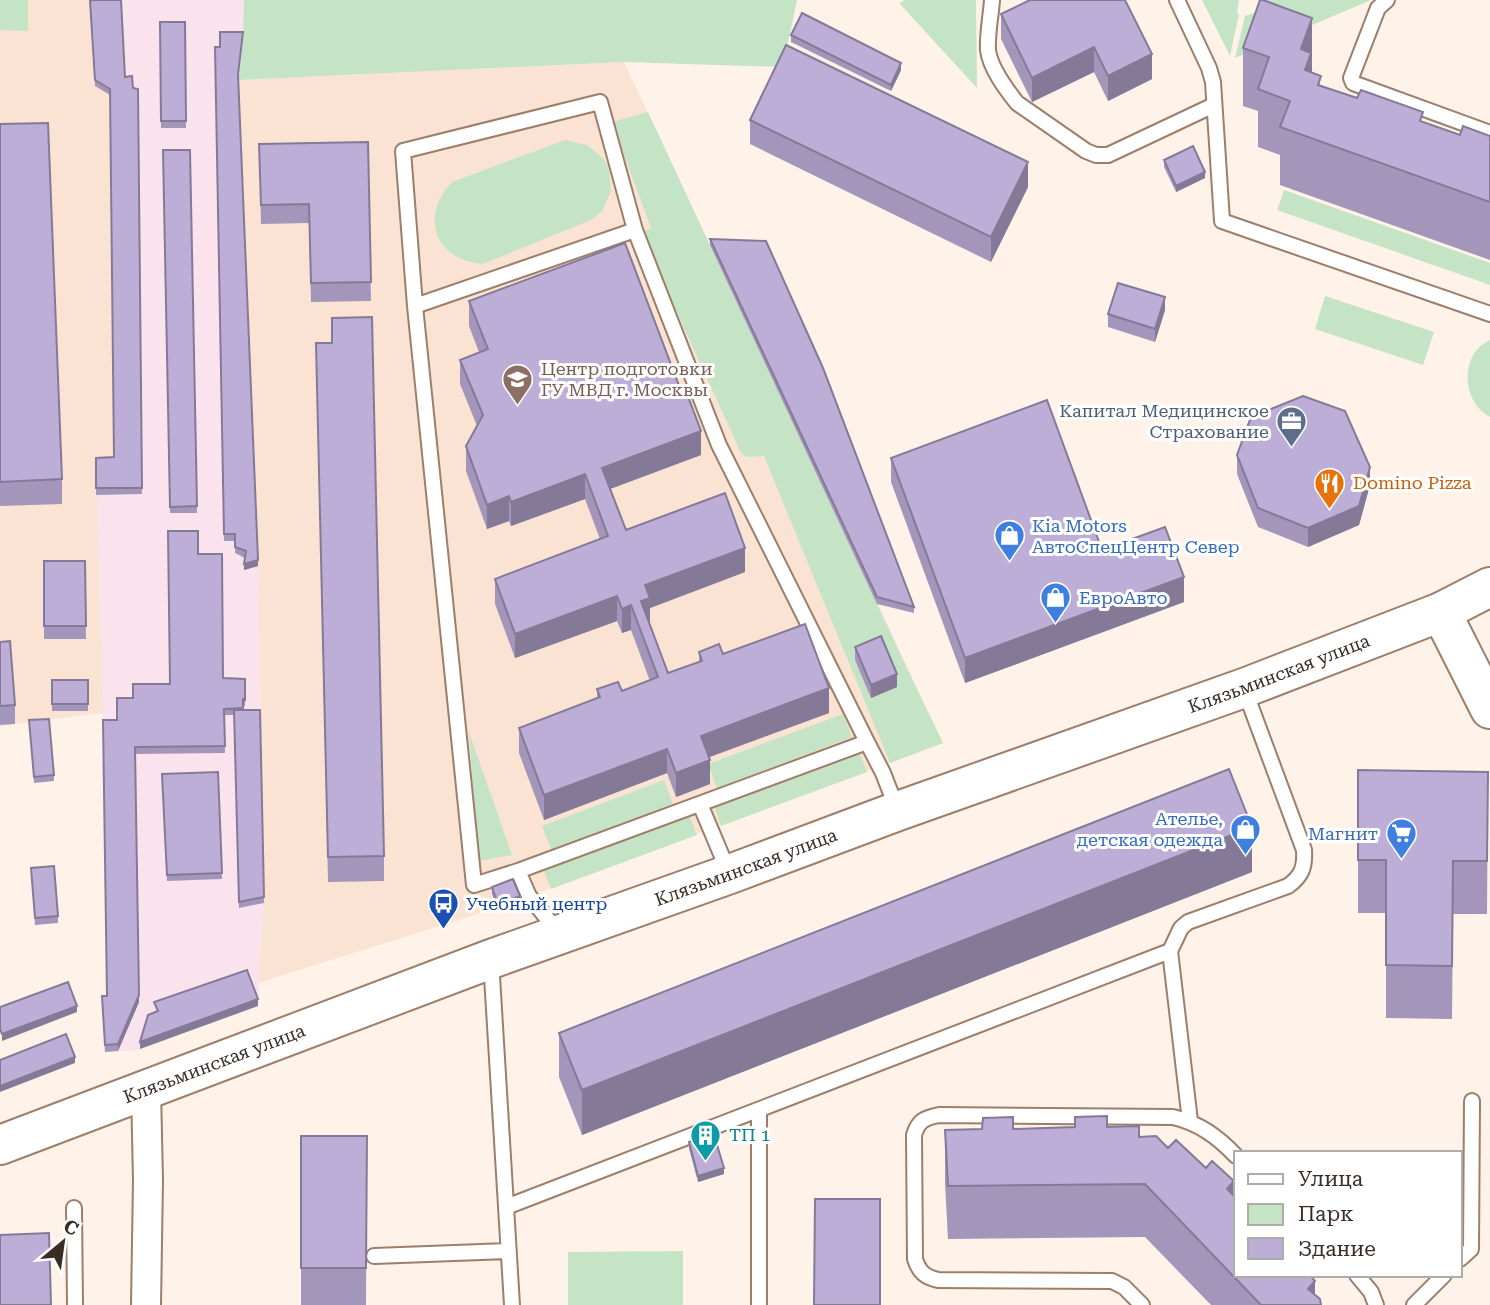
<svg xmlns="http://www.w3.org/2000/svg" width="1490" height="1305" font-family="'Roboto Serif',serif">
<style>
.industrial{fill:#fbe3ed}
.built{fill:#fbe3d3}
.green{fill:#c4e4c5}
.lines{fill:none;stroke-linecap:round;stroke-linejoin:round}
.lane-casing{stroke:#9c7f6a;stroke-width:18}
.street-casing{stroke:#9c7f6a;stroke-width:32}
.secondary-casing{stroke:#9c7f6a;stroke-width:42}
.lane{stroke:#fff;stroke-width:14}
.street{stroke:#fff;stroke-width:28}
.secondary{stroke:#fff;stroke-width:38}
.wall{fill:#a396ba}
.shaded-wall{fill:#847a97}
.building{fill:#bdaed8;stroke:#847a97;stroke-width:2}
.labels{text-anchor:middle;stroke-width:6;stroke-linejoin:round;paint-order:stroke}
.education-label{font-size:18px;fill:#785e54;stroke:#fff;text-anchor:start}
.service-label{font-size:18px;fill:#4e5e75;stroke:#fff;text-anchor:end}
.food-label{font-size:18px;fill:#c56008;stroke:#fff;text-anchor:start}
.shop-label{font-size:18px;fill:#366cbe;stroke:#fff;text-anchor:start}
.street-label{font-size:18px;fill:#3a2d25;stroke:#fff}
.transit-label{font-size:18px;fill:#164399;stroke:#fff;text-anchor:start}
.culture-label{font-size:18px;fill:#0d838f;stroke:#fff;text-anchor:start}
</style>
<rect width="100%" height="100%" fill="#fff2e9"/>
<path class="industrial" d="M90,0H244L243,38L238,80L258,566L264,903L258,1006L134,1051L105,1052L102,1002H107L103,726L96,464L114,463L110,95L95,86Z"/>
<path class="built" d="M0,0H90L95,86L110,95L114,464L96,465L103,713L0,726Z
M624,62L943,743L529,896L519,900L520,903L498,911L497,908L258,983L264,903L258,566L238,80Z"/>
<path class="green" d="M0,0H28V31L0,30Z
M244,0H797L783,67L624,62L238,80L243,38Z
M905,0H976L977,88L899,3Z
M1202,0H1239L1237,13L1239,14L1230,56Z
M1262,0H1371L1235,58L1245,16L1257,12Z
M648,112L912,679L943,743L890,763L764,456L747,457L741,453L641,233L651,228L612,122Z
M565,140L587,145L604,159L609,169L611,191L602,211L593,219L483,264C435,260 419,217 452,182Z
M1284,190L1490,263V285L1277,210Z
M1325,296L1434,332L1423,365L1315,329Z
M1490,340V417C1461,402 1459,354 1490,340Z
M843,714L852,737L717,788L708,764Z
M469,732L512,855L478,861Z
M860,754L867,772L721,826L715,808Z
M664,780L673,804L551,849L542,826Z
M690,817L697,835L551,889L544,871Z
M683,1251V1305H568V1252Z"/>
<g class="lines">
<defs>
<path id="lane" d="M992,0C991,16 987,34 988,50C990,68 1006,89 1017,103L1086,151L1096,155H1108L1214,105
M1177,0L1209,68L1213,82L1222,221L1490,314
M1387,0L1378,8L1351,78L1353,83L1490,133
M415,306L403,151L600,102L635,230
M867,742L883,773L897,809
M700,804L729,873
M518,871L474,885L415,306L635,230L719,445L867,742L518,871L529,896L559,933
M1170,951L1190,1121
M491,960L512,1305
M506,1207L1170,951L1181,928L1188,922L1288,886C1302,876 1305,867 1304,850L1245,691
M74,1208L75,1305
M374,1256L508,1251
M1460,1259L1471,1249L1472,1101
M1357,1275L1371,1292L1376,1305
M759,1305V1110
M1142,1305L1124,1287L1112,1281L938,1280C925,1277 919,1272 915,1259L914,1135C918,1121 924,1118 939,1115L1173,1117C1199,1123 1218,1137 1236,1156
M1414,1305L1444,1275"/>
<path id="street" d="M146,1305L148,1180L146,1090"/>
<g id="secondary">
<path d="M1441,612L1490,709"/>
<path id="s1" d="M0,1145L491,959L730,874L898,811L1244,688L1441,612L1490,587"/>
</g>
</defs>
<use href="#lane" class="lane-casing"/>
<use href="#street" class="street-casing"/>
<use href="#secondary" class="secondary-casing"/>
<use href="#lane" class="lane"/>
<use href="#street" class="street"/>
<use href="#secondary" class="secondary"/>
</g>
<path class="wall" d="M1030,0L1152,79L1108,101L1094,72L1032,102L1001,39V14Z
M90,7L125,77L133,88L138,89L142,494L96,495V458L114,457L110,95L95,86Z
M160,22H185L186,128H161Z
M791,35L901,70L891,91L791,42Z
M243,38L238,79L258,566L244,570L245,558L235,553V541H224L215,54L220,47Z
M1243,48L1312,72L1321,86L1423,122L1460,135L1490,136V260L1280,185V155L1258,147V111L1243,106Z
M750,120L1028,187L991,262L750,144Z
M0,124L62,479V504L0,506Z
M368,142L371,301L311,302L309,223L261,224L259,144Z
M163,150H190L197,513H170Z
M1164,160L1205,178L1176,192L1164,167Z
M710,239L914,607V613L877,604L710,245Z
M469,301L701,455L610,489L626,530L745,572L650,608V623H649L668,673L699,662V652L723,654L829,713L710,757V784L676,797L667,773L544,820L519,753V728L597,699V689L622,691L650,681L631,630L622,633L617,621L515,658L495,604V579L600,539L585,499L511,526L509,521L487,529L466,471V446L477,426L460,384V360L479,352L469,326Z
M1165,310L1155,342L1108,327V314Z
M332,318L384,856V881L328,882L316,343H332Z
M1237,455L1370,485L1359,525L1308,547L1258,527L1237,474Z
M891,458L1102,550L1184,602L965,683L891,482Z
M198,554L223,678L245,679V706H243V710H260L264,903L239,908L234,715H224L225,753L135,754L139,1002L118,1051L105,1052L102,1002L107,996L117,720L170,684Z
M44,561H85L86,639H44Z
M0,642L15,705V724L0,725Z
M855,647L897,687L871,698L855,660Z
M52,680H88V711H52Z
M29,720L54,775V781L34,783Z
M1358,770L1488,772L1487,914H1453L1452,1019L1386,1018V913H1358Z
M218,772L222,879L167,881L162,774Z
M31,868L58,916V923L35,925Z
M1252,872L582,1135L559,1077V1033Z
M492,887L520,903L498,911L492,894Z
M1075,1117L1139,1137L1168,1148L1234,1196L1315,1295L1321,1305H1211L1145,1237L948,1239L945,1183V1130L1075,1127Z
M301,1136H367L366,1305H301Z
M689,1142L724,1174L698,1182L689,1149Z"/>
<path class="shaded-wall" d="M1312,18V76L1301,107V49Z
M1094,47V72L1032,102V78Z
M1152,54V79L1108,101V76Z
M901,63V70L891,91V85Z
M1028,162V187L991,262V237Z
M1205,172V178L1176,192V186Z
M1165,297V310L1155,342V329Z
M701,431V455L602,492V468Z
M1370,467V485L1359,525L1308,547V528Z
M585,474V499L511,526V502Z
M509,496V521L487,529V505Z
M745,548V572L650,608V623L641,626V601L645,585Z
M258,560V566L244,570V564Z
M1184,577V602L965,683V658Z
M617,596V621L515,658V634Z
M631,605V630L622,633V609Z
M897,674V687L871,698V685Z
M829,688V713L701,760V736Z
M667,749V773L544,820V795Z
M710,760V784L676,797V773Z
M1252,827V872L582,1135V1090Z
M520,896V903L498,911V905Z
M139,995V1002L118,1051V1044Z
M258,999V1006L140,1049V1042Z
M77,1006V1012L2,1041V1034Z
M75,1057V1063L0,1092V1086Z
M724,1168V1174L698,1182V1176Z
M1234,1181V1234L1227,1189Z
M1315,1281V1305L1308,1289Z"/>
<path class="building" d="M90,0H121L125,77L132,76L133,88L138,89L142,488H96V458L114,457L110,89L95,80Z
M1030,0H1125L1152,54L1108,76L1094,47L1032,78L1001,14Z
M1260,0H1263L1312,18L1301,49L1311,53L1305,70L1321,76L1318,85L1357,98L1361,90L1423,112L1420,121L1460,135L1463,126L1490,136V202L1280,127L1290,101L1258,89L1269,57L1243,48Z
M802,13L901,63L891,85L791,35Z
M160,22H185L186,121H161Z
M220,32H243L238,74L258,560L244,564L246,551L235,547V534H224L215,47H220Z
M786,45L1028,162L991,237L750,120Z
M48,123L62,479L0,482V124Z
M368,142L371,282L311,283L309,204L261,205L259,144Z
M1193,146L1205,172L1176,186L1164,160Z
M163,150H190L197,506L170,507Z
M710,239L766,241L823,368L914,607L877,597Z
M625,243L683,396L687,394L701,431L602,468L626,530L725,493L745,548L645,585L650,598L641,601L668,673L702,661L699,652L719,644L723,654L805,624L829,688L701,736L710,760L676,773L667,749L544,795L519,728L600,697L597,689L618,682L622,691L658,677L631,605L622,609L617,596L515,634L495,579L608,536L585,474L511,502L509,496L487,505L466,446L483,415L460,360L488,349L469,301Z
M1118,283L1165,297L1155,329L1108,314Z
M372,317L384,856L328,857L316,343H332V318Z
M1303,396L1345,411L1370,467L1359,506L1308,528L1258,508L1237,455L1251,417Z
M1047,400L1102,550L1165,527L1184,577L965,658L891,458Z
M168,531H198V554H222L223,678L245,679V700L243,699V708L224,709L225,746L135,747L139,995L118,1044L105,1045L102,996H107L103,720H117V698H133V684H170Z
M44,561H85L86,626H44Z
M881,636L897,674L871,685L855,647Z
M10,641L15,705L0,706V642Z
M52,680H88V704H52Z
M234,710H260L264,897L239,902Z
M49,719L54,775L34,777L29,720Z
M1229,769L1252,827L582,1090L559,1033Z
M1358,770L1488,772L1487,861H1453L1452,966L1386,965V860H1358Z
M218,772L222,873L167,875L162,774Z
M54,866L58,916L35,918L31,868Z
M513,879L520,896L498,905L492,887Z
M247,970L258,999L140,1042L148,1015L158,1011L154,1002Z
M68,982L77,1006L2,1034L0,1029V1007Z
M66,1034L75,1057L0,1086V1060Z
M1107,1116V1127L1139,1126V1137L1156,1136L1168,1148L1176,1140L1206,1168L1212,1161L1234,1181L1227,1189L1236,1198V1275H1310L1315,1281L1308,1289L1320,1299L1321,1305H1261L1145,1184L948,1186L945,1130L982,1129L983,1118L1013,1117V1129L1075,1127V1117Z
M714,1135L724,1168L698,1176L689,1142Z
M301,1136H367L366,1268H301Z
M815,1199H880V1305H814Z
M49,1233L51,1305H0V1235Z"/>
<defs>
<symbol id="university-pin" viewBox="-11 -11 22 30"><path d="M0 17L-7.5 6A9.5 9.5 0 1 1 7.5 6Z" fill="#8d6e63" stroke="#fff"/><path d="M0-5L7-2L0 1L-7-2ZM-4 1L0 2.5L4 1V4Q0 6-4 4Z" fill="#fff"/></symbol>
<symbol id="office-pin" viewBox="-11 -11 22 30"><path d="M0 17L-7.5 6A9.5 9.5 0 1 1 7.5 6Z" fill="#5c6f8a" stroke="#fff"/><path d="M-6-3h4V-5.5h4V-3h4V5H-6ZM-1-4.5V-3h2v-1.5ZM-6 0V1H6V0Z" fill="#fff"/></symbol>
<symbol id="restaurant-pin" viewBox="-11 -11 22 30"><path d="M0 17L-7.5 6A9.5 9.5 0 1 1 7.5 6Z" fill="#e8710a" stroke="#fff"/><path d="M-5-6h1v4h1v-4h1v4h1v-4h1v5L-1.5 .5V6h-2V.5L-5-1ZM5-6V6H3V1.5H1.5Q1.5-4 5-6Z" fill="#fff"/></symbol>
<symbol id="shop-pin" viewBox="-11 -11 22 30"><path d="M0 17L-7.5 6A9.5 9.5 0 1 1 7.5 6Z" fill="#3f7fe0" stroke="#fff"/><path d="M-5-2.5h2.3a2.7 3.5 0 0 1 5.4 0H5L5.5 6h-11ZM-1.5-2.5h3a1.5 2.3 0 0 0-3 0Z" fill="#fff"/></symbol>
<symbol id="supermarket-pin" viewBox="-11 -11 22 30"><path d="M0 17L-7.5 6A9.5 9.5 0 1 1 7.5 6Z" fill="#3f7fe0" stroke="#fff"/><path d="M-6-5.5h2.5l.6 2H6L4.5 2H-2.5L-4.4-4H-6ZM-1.5 3.2a1.3 1.3 0 1 0 .1 0ZM3 3.2a1.3 1.3 0 1 0 .1 0Z" fill="#fff"/></symbol>
<symbol id="bus-pin" viewBox="-11 -11 22 30"><path d="M0 17L-7.5 6A9.5 9.5 0 1 1 7.5 6Z" fill="#1a4fb4" stroke="#fff"/><path d="M-5-6H5V4H4V6H2V4H-2V6H-4V4H-5ZM-3.5-4V0h7V-4ZM-3.5 1.2v1.5H-2V1.2ZM2 1.2v1.5H3.5V1.2Z" fill="#fff"/></symbol>
<symbol id="building-pin" viewBox="-11 -11 22 30"><path d="M0 17L-7.5 6A9.5 9.5 0 1 1 7.5 6Z" fill="#0f9aa8" stroke="#fff"/><path d="M-4-6H4V6H1V3H-1V6H-4ZM-2.5-4.3h1.7v1.8h-1.7ZM.8-4.3h1.7v1.8H.8ZM-2.5-1h1.7V.8h-1.7ZM.8-1h1.7V.8H.8Z" fill="#fff"/></symbol>
</defs>
<g fill-rule="evenodd">
<use href="#university-pin" x="500" y="362" width="35" height="47"/>
<use href="#office-pin" x="1274" y="404" width="35" height="47"/>
<use href="#restaurant-pin" x="1312" y="466" width="35" height="47"/>
<use href="#shop-pin" x="992" y="518" width="35" height="47"/>
<use href="#shop-pin" x="1038" y="580" width="35" height="47"/>
<use href="#shop-pin" x="1228" y="812" width="35" height="47"/>
<use href="#supermarket-pin" x="1384" y="816" width="35" height="47"/>
<use href="#bus-pin" x="426" y="886" width="35" height="47"/>
<use href="#building-pin" x="688" y="1118" width="35" height="47"/>
</g>
<g class="labels">
<g class="education-label">
<text x="541" y="375">Центр подготовки<tspan x="541" dy="21">ГУ МВД г. Москвы</tspan></text>
</g>
<g class="service-label">
<text x="1269" y="417">Капитал Медицинское<tspan x="1269" dy="21">Страхование</tspan></text>
</g>
<g class="food-label">
<text x="1353" y="489">Domino Pizza</text>
</g>
<g class="shop-label">
<text x="1032" y="532">Kia Motors<tspan x="1032" dy="21">АвтоСпецЦентр Север</tspan></text>
<text x="1079" y="604">ЕвроАвто</text>
<text x="1223" y="825" text-anchor="end">Ателье,<tspan x="1223" dy="21">детская одежда</tspan></text>
<text x="1378" y="840" text-anchor="end">Магнит</text>
</g>
<g class="street-label">
<text dy="6" stroke="none"><textPath href="#s1" startOffset="1363">Клязьминская улица</textPath></text>
<text dy="6" stroke="none"><textPath href="#s1" startOffset="796">Клязьминская улица</textPath></text>
<text dy="6" stroke="none"><textPath href="#s1" startOffset="229">Клязьминская улица</textPath></text>
</g>
<g class="transit-label">
<text x="466" y="910">Учебный центр</text>
</g>
<g class="culture-label">
<text x="729" y="1141">ТП 1</text>
</g>
</g>
<rect x="1234" y="1151" width="228" height="126" fill="#ffffff" stroke="#b0aba8" stroke-width="2"/>
<rect x="1248" y="1174" width="35" height="10" fill="#ffffff" stroke="#b0aba8" stroke-width="2"/>
<text x="1298" y="1186" font-size="21" fill="#3a2d25">Улица</text>
<rect x="1248" y="1204" width="35" height="21" fill="#c4e4c5" stroke="#b0aba8" stroke-width="2"/>
<text x="1298" y="1221" font-size="21" fill="#3a2d25">Парк</text>
<rect x="1248" y="1238" width="35" height="21" fill="#bdaed8" stroke="#b0aba8" stroke-width="2"/>
<text x="1298" y="1256" font-size="21" fill="#3a2d25">Здание</text>
<g transform="translate(63 1242) rotate(29)" stroke="#ffffff" stroke-width="5" paint-order="stroke">
<path d="M0-5L12 26L0 18L-12 26Z" fill="#3a2d25"/>
<text y="-10" font-size="19" font-weight="bold" text-anchor="middle" fill="#3a2d25">С</text>
</g>
</svg>
